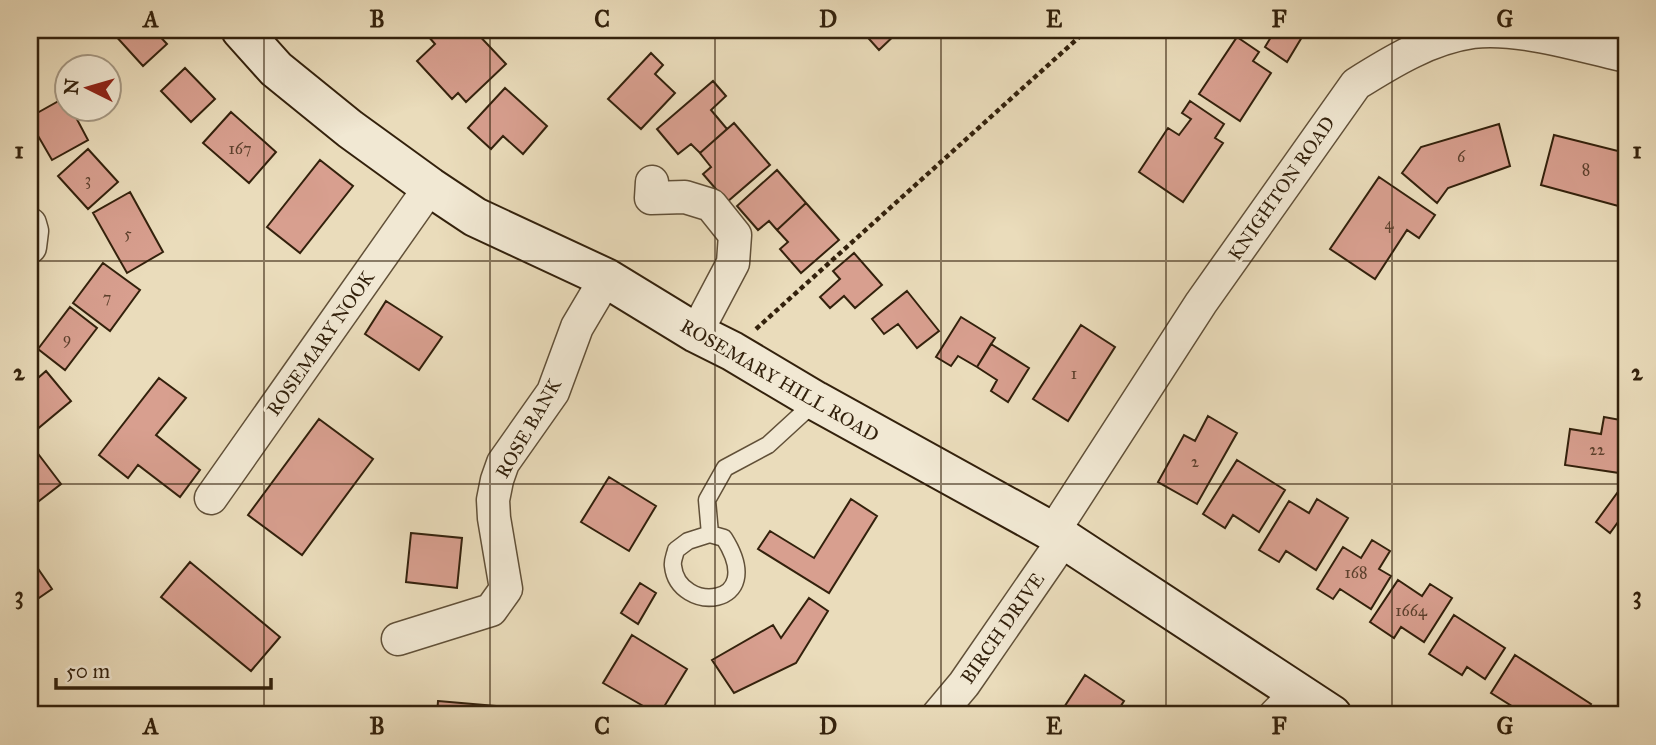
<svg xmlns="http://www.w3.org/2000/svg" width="1656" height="745" font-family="'IM FELL Great Primer',serif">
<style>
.building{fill:#d89f8f;stroke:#33210c;stroke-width:2}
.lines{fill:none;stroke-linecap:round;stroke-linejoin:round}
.service-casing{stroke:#615038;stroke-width:19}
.minor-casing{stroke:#615038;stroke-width:35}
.secondary-casing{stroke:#33210c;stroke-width:42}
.path{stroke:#33210c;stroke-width:4.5;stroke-dasharray:5 3.5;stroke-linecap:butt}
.service{stroke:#f1e8d3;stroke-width:16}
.minor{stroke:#f1e8d3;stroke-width:32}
.secondary{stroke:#f1e8d3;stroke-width:38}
.grid{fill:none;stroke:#33210c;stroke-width:2;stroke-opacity:0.55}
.labels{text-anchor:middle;stroke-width:6;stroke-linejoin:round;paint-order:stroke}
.number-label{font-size:16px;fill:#5c402d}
.street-label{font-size:19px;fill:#33210c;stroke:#f1e8d3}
.neatline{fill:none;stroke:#33210c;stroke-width:2.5}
.grid-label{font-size:23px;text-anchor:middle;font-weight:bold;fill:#33210c}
</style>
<rect width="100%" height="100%" fill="#eadcbb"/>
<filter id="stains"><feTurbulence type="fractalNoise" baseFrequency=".00286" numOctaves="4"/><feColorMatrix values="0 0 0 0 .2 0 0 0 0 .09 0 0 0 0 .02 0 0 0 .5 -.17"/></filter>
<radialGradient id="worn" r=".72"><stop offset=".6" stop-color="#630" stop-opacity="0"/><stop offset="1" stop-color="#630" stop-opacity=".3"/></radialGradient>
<path class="building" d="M116,30H154L167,44L143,66L113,33Z
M435,30H474L506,64L466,102L458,93L452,99L417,61L435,44L428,36Z
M861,30H900L879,50Z
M1271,30H1302L1305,32L1287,62L1265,47L1274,32Z
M1237,37L1259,52L1253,61L1271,73L1240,121L1199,94Z
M651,53L663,65L655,74L675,93L641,129L608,99Z
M185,68L215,99L191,122L161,91Z
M713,81L726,96L711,110L727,129L700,153L691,144L678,154L657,129Z
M505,88L547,126L523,154L503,136L491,149L468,128Z
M64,98L66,108H71L88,140L52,160L30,122V117Z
M1190,101L1224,124L1215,138L1223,143L1183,202L1139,172L1168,128L1179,135L1191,119L1182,113Z
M231,112L276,152L249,183L203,143Z
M734,123L770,165L727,202L703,174L711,167L700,153Z
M1499,124L1510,166L1448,188L1437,203L1402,173L1421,147Z
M1554,135L1626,153V191L1622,207L1541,185Z
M88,149L118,182L88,209L58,176Z
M320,160L353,186L300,253L267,227Z
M777,170L806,203L777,230L769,221L758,230L737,206Z
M1379,177L1435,215L1419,238L1407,230L1375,279L1330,249Z
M130,192L163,252L127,273L93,213Z
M806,203L839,240L801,273L780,249L788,242L777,230Z
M854,253L882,285L855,308L844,296L830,308L820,297L840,279L833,271Z
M103,263L140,290L110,331L73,303Z
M907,291L939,331L917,348L898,324L884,334L872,319Z
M386,301L442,337L419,370L365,334Z
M70,307L97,328L65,370L38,349Z
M961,317L995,338L977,367L958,356L951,366L936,357Z
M1081,325L1115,347L1068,421L1033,399Z
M991,344L1029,368L1008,402L991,391L997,380L977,367Z
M46,371L71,401L35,431L30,425V385Z
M159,378L186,398L156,435L200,470L180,497L138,465L128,478L99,455Z
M1208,416L1237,433L1197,504L1158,482L1184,435L1195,441Z
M1604,417L1626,421V474L1565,465L1570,429L1601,434Z
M319,419L373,459L302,555L248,515Z
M36,451L61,484L30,508V456Z
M1237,460L1285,490L1259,532L1233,515L1225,528L1203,514Z
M609,477L656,506L629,551L581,522Z
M1620,489L1626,493V511L1610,533L1596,522Z
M851,499L877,516L829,593L758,549L770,531L814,558Z
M1317,499L1348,518L1316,570L1286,551L1279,562L1259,550L1289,501L1309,513Z
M411,533L462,538L457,588L406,582Z
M1372,540L1390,551L1379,569L1391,576L1371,609L1340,589L1333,599L1317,589L1343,547L1361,558Z
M30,557L52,589L30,604Z
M190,562L280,637L251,671L161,597Z
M1398,580L1422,596L1430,584L1452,598L1424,642L1401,627L1394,638L1370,622Z
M640,583L656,593L638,624L621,613Z
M809,598L828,611L796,663L734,693L712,660L773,625L781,638Z
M1454,615L1505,648L1485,679L1467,667L1462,675L1429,654Z
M632,635L687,669L659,715L603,683Z
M1515,655L1591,704L1584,715H1526L1491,693Z
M1085,675L1124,701L1115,715H1059Z
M438,701L507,707V715H437Z
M1607,707L1619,715H1602Z"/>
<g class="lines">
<defs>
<path id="service" d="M710,534L724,538C769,609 678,614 673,566C672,561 675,555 676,550L688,541L710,534L707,500L725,468L768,445L816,401"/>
<path id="minor" d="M652,182L651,198L685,197L711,205L735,235L733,263L696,333
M30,224L32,231L30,247
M211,498L430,187
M1053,532L1201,303L1356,84C1391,62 1430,38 1473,32C1516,26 1583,46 1626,56
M398,639L491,610L506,589L494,518L493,500L497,480L503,463L553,392L577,327L606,278
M938,715L964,684L1064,539
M1275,715L1298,692"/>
<path id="secondary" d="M241,30L276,69L350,129L430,187L475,217L606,278L696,333L732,351L816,401L1053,532L1332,715"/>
</defs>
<use href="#service" class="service-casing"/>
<use href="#minor" class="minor-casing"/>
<use href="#secondary" class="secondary-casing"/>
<path class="path" d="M756,329L1087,30"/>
<use href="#service" class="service"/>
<use href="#minor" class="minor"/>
<use href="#secondary" class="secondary"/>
</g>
<path class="grid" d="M264,30V715M490,30V715M715,30V715M941,30V715M1166,30V715M1392,30V715M30,261H1626M30,484H1626"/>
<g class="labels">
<g class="number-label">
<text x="240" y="154">167</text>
<text x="1461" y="162">6</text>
<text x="1586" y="175">8</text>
<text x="88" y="185">3</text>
<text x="1389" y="229">4</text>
<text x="128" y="239">5</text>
<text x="107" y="303">7</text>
<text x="67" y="344">9</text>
<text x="1074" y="379">1</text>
<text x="1597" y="455">22</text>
<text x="1195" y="467">2</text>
<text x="1356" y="578">168</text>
<text x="1411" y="616">1664</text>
</g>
<g class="street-label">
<text transform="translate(1281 188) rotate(-55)" y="7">KNIGHTON ROAD</text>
<text transform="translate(320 343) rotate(-55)" y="7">ROSEMARY NOOK</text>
<text transform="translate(780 380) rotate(30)" y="7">ROSEMARY HILL ROAD</text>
<text transform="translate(528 428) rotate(-60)" y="7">ROSE BANK</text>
<text transform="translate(1002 628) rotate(-55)" y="7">BIRCH DRIVE</text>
</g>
</g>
<rect width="1656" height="745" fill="none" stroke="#eadcbb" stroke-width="77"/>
<g transform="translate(88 88) rotate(275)"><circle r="33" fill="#f1e8d3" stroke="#a59883" stroke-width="2"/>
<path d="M0-5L12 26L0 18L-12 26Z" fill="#8f2418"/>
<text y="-10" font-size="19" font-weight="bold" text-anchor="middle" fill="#33210c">N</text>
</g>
<path d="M56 678v10h215v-10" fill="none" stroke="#33210c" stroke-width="3.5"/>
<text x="66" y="678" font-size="21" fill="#33210c" stroke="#f1e8d3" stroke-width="5" paint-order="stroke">50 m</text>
<rect x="38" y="38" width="1580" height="668" class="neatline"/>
<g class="grid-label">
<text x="151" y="27">A</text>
<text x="377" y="27">B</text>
<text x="602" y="27">C</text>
<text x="828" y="27">D</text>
<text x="1054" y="27">E</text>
<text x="1279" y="27">F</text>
<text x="1505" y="27">G</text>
<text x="19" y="158">1</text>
<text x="1637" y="158">1</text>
<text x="19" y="380">2</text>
<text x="1637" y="380">2</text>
<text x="19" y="603">3</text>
<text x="1637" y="603">3</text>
<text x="151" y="734">A</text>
<text x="377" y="734">B</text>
<text x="602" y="734">C</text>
<text x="828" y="734">D</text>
<text x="1054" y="734">E</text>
<text x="1279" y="734">F</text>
<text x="1505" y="734">G</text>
</g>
<rect width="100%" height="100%" filter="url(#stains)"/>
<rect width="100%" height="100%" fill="url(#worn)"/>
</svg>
